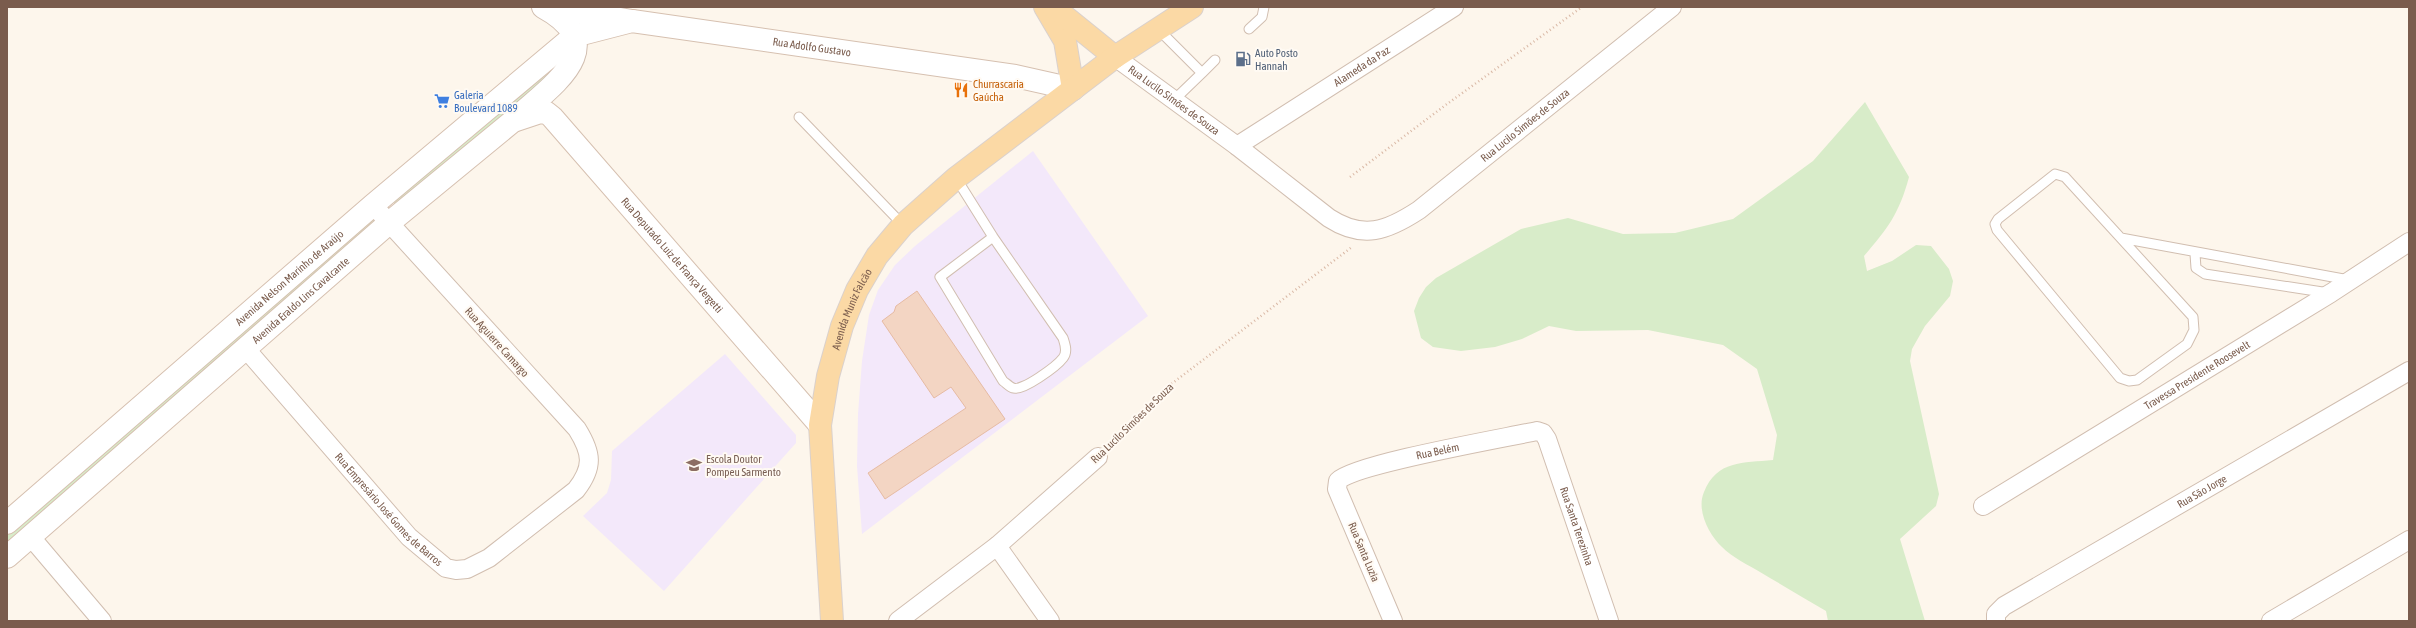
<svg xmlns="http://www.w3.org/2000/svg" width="2416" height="628" font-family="'Asap Condensed',sans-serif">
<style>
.education{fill:#f3e8fa}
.green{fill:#d8ecc9}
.building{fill:#f3d5c3;stroke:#e6bba3}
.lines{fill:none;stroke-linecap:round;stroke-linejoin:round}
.service-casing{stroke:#d1beb0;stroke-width:11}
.minor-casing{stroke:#d1beb0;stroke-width:20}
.tertiary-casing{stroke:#d1beb0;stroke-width:24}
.secondary-casing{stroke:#d6c0b0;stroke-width:24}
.primary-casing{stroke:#dad1cd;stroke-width:24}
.path{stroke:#d9b8a5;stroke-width:2.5;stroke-dasharray:1 3;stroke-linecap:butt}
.service{stroke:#fff;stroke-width:9}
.minor{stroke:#fff;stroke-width:18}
.tertiary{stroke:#fff;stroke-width:22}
.secondary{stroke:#fff;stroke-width:22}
.primary{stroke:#fbd9a5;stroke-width:22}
.labels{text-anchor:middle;stroke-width:4;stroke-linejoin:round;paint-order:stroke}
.street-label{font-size:11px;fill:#7a5c4d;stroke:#fffaf3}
.service-label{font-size:11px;fill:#4e5e75;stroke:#fffaf3;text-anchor:start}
.food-label{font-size:11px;fill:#c56008;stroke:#fffaf3;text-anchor:start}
.shop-label{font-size:11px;fill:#366cbe;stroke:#fffaf3;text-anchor:start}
.education-label{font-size:11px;fill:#785e54;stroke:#fffaf3;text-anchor:start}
</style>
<rect width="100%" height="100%" fill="#fdf6ec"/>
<path class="education" d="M1033,151L1148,316L862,534L857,466L858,414L862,361L869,315L878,290L895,265L915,246Z
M725,354L796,435V443L664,591L583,516L607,493L611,480L612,451Z"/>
<path class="green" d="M550,61L563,67L398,207L392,201Z
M1865,102L1909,177C1899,214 1888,228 1864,256L1867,271L1892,261L1916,245L1931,246L1949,269L1953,281L1950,296L1925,326L1912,349L1910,361L1939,494L1936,506L1900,539L1925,621H1828L1826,611C1804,598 1782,585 1760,572C1748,565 1732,557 1722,547C1709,535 1696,510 1704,492C1717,460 1743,463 1773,460L1777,435L1757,369L1723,345L1648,330L1576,331L1549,326L1522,339L1495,347L1461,351L1433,347L1421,338L1414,311L1419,298L1426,287L1436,278L1521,229L1568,218L1623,234L1675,233L1733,219L1813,161Z
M368,218H376L381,222L7,551V531Z"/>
<path class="building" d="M917,291L1005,419L885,499L868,473L966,408L951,387L934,398L882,321L894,312L896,306Z"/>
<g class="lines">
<defs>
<path id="service" d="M1158,29L1202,73L1215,60
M1249,29L1262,17L1264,7
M1174,100L1202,73
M799,117L903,225
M2055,174L2065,177L2193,317L2194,330L2187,344L2137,380L2129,381L2120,378L1997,230L1995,224L1998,219Z
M956,178L993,237L1063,338C1065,344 1068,352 1063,358C1057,366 1022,392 1013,388C1010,387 1006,383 1003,381L940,277L993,237
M2121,238L2349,280
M2195,254L2196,268L2205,274L2329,293"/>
<g id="minor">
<path id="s1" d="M1115,57L1237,146L1329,218C1363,240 1387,231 1419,210L1672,7"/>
<path id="s2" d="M1237,146L1454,7"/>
<path id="s3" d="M246,349L409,537L446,568L456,570L467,569L489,558L576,490C594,467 592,453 577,429L373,205"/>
<path id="s4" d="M1983,506L2331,293L2409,242"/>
<path d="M30,536L102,621"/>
<path d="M997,546L1050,621"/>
<path d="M898,621L997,546L1098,457"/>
<path id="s5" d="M1393,621L1337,489L1338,481C1354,464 1505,438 1537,431L1543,433L1547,439L1609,621"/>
<path id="s6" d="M1996,621V614L2004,606L2409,371"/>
<path d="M2271,621L2409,540"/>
</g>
<path id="tertiary" d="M550,7L632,21
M513,121C549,87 616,47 543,7"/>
<g id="secondary">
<path id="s7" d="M7,523L373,205L574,36L632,21L1015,76L1073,89"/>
<path id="s8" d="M7,557L389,223L513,121L540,112L547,113L552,117L820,425"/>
</g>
<g id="primary">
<path d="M1045,7L1065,41L1073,89"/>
<path d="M1053,7L1115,57"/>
<path id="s9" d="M832,621L820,425L828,376L842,326L857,290L877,256L903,225L956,178L1115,57L1192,7"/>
</g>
</defs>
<use href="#service" class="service-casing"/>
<use href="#minor" class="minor-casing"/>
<use href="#tertiary" class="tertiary-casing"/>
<use href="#secondary" class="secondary-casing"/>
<use href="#primary" class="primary-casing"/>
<path class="path" d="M1350,177L1447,104L1582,7
M1109,446L1170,385L1352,247"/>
<use href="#service" class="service"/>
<use href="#minor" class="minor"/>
<use href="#tertiary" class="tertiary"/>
<use href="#secondary" class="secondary"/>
<use href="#primary" class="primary"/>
</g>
<defs>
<symbol id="fuel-bare" viewBox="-9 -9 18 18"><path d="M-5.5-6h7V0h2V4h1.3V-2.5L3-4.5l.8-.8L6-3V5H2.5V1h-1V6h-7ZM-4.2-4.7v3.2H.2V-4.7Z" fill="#5c6f8a" stroke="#fffaf3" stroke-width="2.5" paint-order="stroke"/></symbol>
<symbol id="restaurant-bare" viewBox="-9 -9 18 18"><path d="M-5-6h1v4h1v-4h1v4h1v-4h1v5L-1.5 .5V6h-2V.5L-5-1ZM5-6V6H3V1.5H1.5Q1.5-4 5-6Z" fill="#e8710a" stroke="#fffaf3" stroke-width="2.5" paint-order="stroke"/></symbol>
<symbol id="supermarket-bare" viewBox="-9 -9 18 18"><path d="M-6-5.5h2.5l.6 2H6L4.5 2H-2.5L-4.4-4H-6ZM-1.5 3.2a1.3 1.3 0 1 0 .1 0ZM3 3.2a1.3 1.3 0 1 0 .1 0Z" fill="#3f7fe0" stroke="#fffaf3" stroke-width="2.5" paint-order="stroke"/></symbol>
<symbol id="school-bare" viewBox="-9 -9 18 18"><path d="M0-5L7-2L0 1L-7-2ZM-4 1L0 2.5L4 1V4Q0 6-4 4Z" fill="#8d6e63" stroke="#fffaf3" stroke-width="2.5" paint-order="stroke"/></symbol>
</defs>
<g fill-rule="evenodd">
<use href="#fuel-bare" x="1232" y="48" width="22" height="22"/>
<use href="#restaurant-bare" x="950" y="79" width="22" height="22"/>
<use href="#supermarket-bare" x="431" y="90" width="22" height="22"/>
<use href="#school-bare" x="683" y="454" width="22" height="22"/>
</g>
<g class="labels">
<g class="street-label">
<text dy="4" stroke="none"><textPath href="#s7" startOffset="989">Rua Adolfo Gustavo</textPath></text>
<text dy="4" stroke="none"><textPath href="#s2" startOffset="148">Alameda da Paz</textPath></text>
<text dy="4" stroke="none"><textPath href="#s1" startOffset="73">Rua Lucilo Simões de Souza</textPath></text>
<text dy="4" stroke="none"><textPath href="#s1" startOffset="501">Rua Lucilo Simões de Souza</textPath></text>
<text dy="4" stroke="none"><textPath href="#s8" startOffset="893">Rua Deputado Luiz de França Vergetti</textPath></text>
<text dy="4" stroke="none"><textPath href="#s7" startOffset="374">Avenida Nelson Marinho de Araújo</textPath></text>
<text dy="4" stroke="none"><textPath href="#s8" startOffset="390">Avenida Eraldo Lins Cavalcante</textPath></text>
<text dy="4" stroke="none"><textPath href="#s9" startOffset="317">Avenida Muniz Falcão</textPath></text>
<text transform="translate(497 342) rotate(48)" y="4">Rua Aguierre Camargo</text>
<text dy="4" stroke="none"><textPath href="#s4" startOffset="251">Travessa Presidente Roosevelt</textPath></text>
<text transform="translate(1132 423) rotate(-44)" y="4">Rua Lucilo Simões de Souza</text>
<text dy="4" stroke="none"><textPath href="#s5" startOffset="256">Rua Belém</textPath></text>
<text dy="4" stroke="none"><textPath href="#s6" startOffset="247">Rua São Jorge</textPath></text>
<text dy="4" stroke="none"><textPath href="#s3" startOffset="215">Rua Empresário José Gomes de Barros</textPath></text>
<text dy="4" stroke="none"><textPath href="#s5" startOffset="463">Rua Santa Terezinha</textPath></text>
<text transform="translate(1364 552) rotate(67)" y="4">Rua Santa Luzia</text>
</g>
<g class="service-label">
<text x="1255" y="57">Auto Posto<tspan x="1255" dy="13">Hannah</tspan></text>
</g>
<g class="food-label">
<text x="973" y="88">Churrascaria<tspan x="973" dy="13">Gaúcha</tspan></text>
</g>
<g class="shop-label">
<text x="454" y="99">Galeria<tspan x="454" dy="13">Boulevard 1089</tspan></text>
</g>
<g class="education-label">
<text x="706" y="463">Escola Doutor<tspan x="706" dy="13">Pompeu Sarmento</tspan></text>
</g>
</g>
<rect width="2416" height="628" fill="none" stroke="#7a5c4d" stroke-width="16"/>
</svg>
